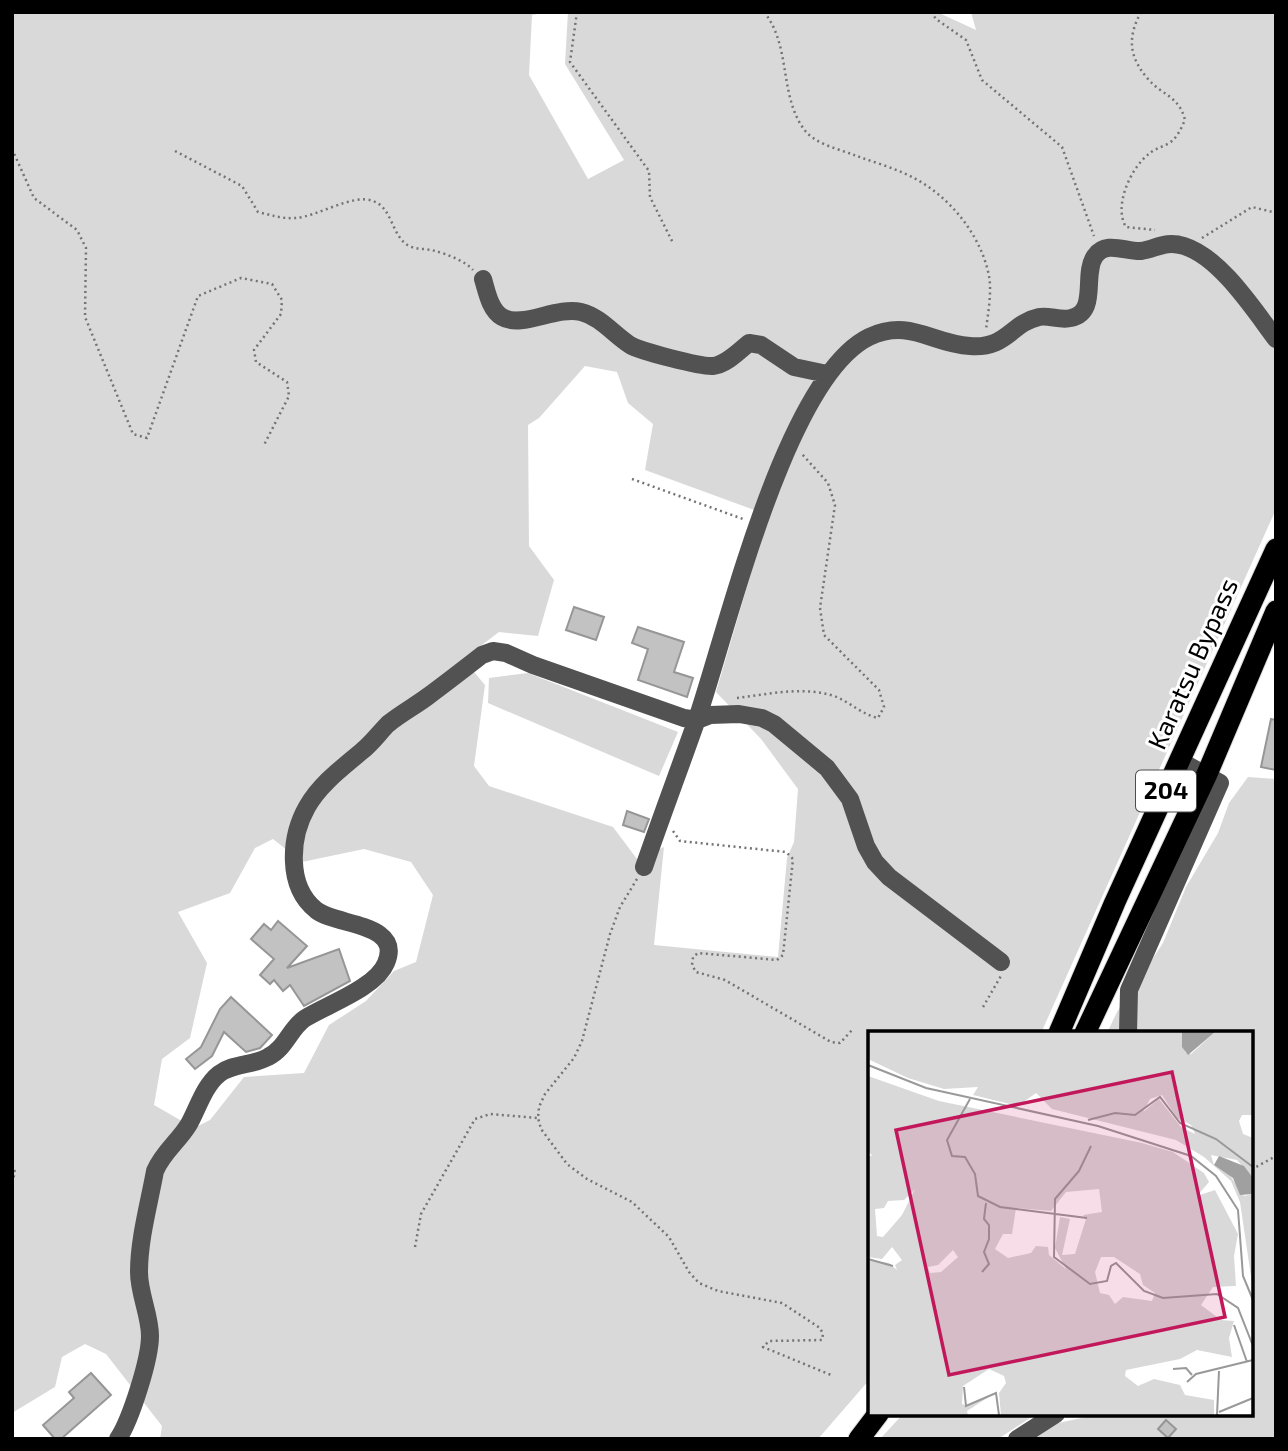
<svg xmlns="http://www.w3.org/2000/svg" width="1288" height="1451" font-family="'Exo 2',sans-serif">
<style>
.green{fill:#d9d9d9;fill-rule:evenodd}
.building{fill:#c2c2c2;stroke:#969696;stroke-width:2}
.lines{fill:none;stroke-linecap:round;stroke-linejoin:round}
.highway-casing{stroke:#dbdbdb;stroke-width:23}
.path{stroke:#747474;stroke-width:2.5;stroke-dasharray:2 3.5;stroke-linecap:butt}
.minor{stroke:#525252;stroke-width:18}
.highway{stroke:#000;stroke-width:21}
.labels{text-anchor:middle;stroke-width:6;stroke-linejoin:round;paint-order:stroke}
.shield{fill:#fff;stroke:#4c4c4c;stroke-width:2}
.shield-label{font-size:24px;font-weight:bold;fill:#000}
.street-label{font-size:26px;fill:#000;stroke:#fff}
.inset-road{fill:none;stroke:#999;stroke-width:2}
.view{fill:#c2185b;fill-opacity:0.15;stroke:#c2185b;stroke-width:3.5}
.inset-edge{fill:none;stroke:#000;stroke-width:3.5}
</style>
<rect width="100%" height="100%" fill="#fff"/>
<path class="green" d="M12,12H546L532,15L529,75L588,179L624,160L565,64L568,12H937L976,30L971,12H1276V509L1041,1033H870V1379L818,1439H160L162,1426L106,1354L85,1344L62,1357L55,1387L12,1413ZM585,366L617,372L628,403L653,424L645,470L768,515L716,692L761,739L798,789L794,842L787,858L778,957L654,945L664,847L637,859L613,827L489,786L474,766L485,685L474,672L387,717L499,632L538,636L554,580L529,546L528,425L539,418ZM273,839L302,862L364,849L411,862L433,895L416,962L394,971L366,1001L329,1025L304,1073L244,1077L210,1120L194,1128L154,1105L162,1059L190,1038L207,963L178,912L230,893L255,848Z
M528,673L678,732L659,776L488,703L489,678Z
M1248,777L1276,779V1439H1031L1049,1425L1100,1414H1251V1033H1107L1117,1012L1163,943L1186,887L1218,833L1229,803Z
M903,1414H1036L998,1439H880Z"/>
<path class="building" d="M574,607L604,617L596,640L566,630Z
M638,627L684,642L674,672L693,678L687,697L638,680L648,649L632,643Z
M1271,719L1276,720V770L1261,767Z
M627,811L649,819L644,832L623,825Z
M278,921L307,946L287,968L339,949L350,981L304,1006L290,985L283,991L274,980L270,984L260,975L274,959L251,939L264,924L271,930Z
M231,997L272,1035L260,1048L246,1052L224,1032L212,1056L195,1069L186,1059L201,1047L220,1009Z
M91,1373L111,1395L61,1439H55L43,1425L74,1398L69,1392Z
M1166,1420L1176,1429L1168,1438L1158,1429Z"/>
<g class="lines">
<defs>
<path id="highway" d="M1059,1033L1115,902L1276,549
M1085,1033L1207,774L1276,611
M859,1439L878,1414"/>
</defs>
<use href="#highway" class="highway-casing"/>
<path class="path" d="M577,12L570,62L649,171L650,197L673,243
M764,12C791,45 779,93 803,128C814,144 836,148 854,155C873,162 895,168 914,178C950,197 981,235 989,276C992,292 988,313 986,330
M931,12L936,19L966,40L982,80L1062,147L1094,236
M1141,12C1127,38 1129,57 1148,79C1163,96 1179,96 1185,120C1182,126 1179,134 1174,139C1168,146 1157,147 1150,153C1131,167 1113,206 1126,227L1155,230
M12,149L34,198L77,230L86,248L85,317L133,434L147,438L198,296L241,278L272,284L282,300L281,314L254,350L256,362L287,382L289,396L264,445
M175,151L242,186L258,212C271,215 282,219 295,218C317,217 353,193 373,201C393,208 391,236 409,246C417,250 426,248 435,251C447,254 465,261 473,270
M1202,238L1252,207L1273,212L1276,210
M632,479L743,519
M737,698C769,694 803,686 834,696C850,702 861,714 878,718L884,707L879,690L824,635L820,608L835,505L828,483L802,454
M673,831L680,841L786,852L793,859L783,955L777,960L698,953L693,957L692,965L696,972L725,980L831,1042L840,1043L853,1029
M637,879L620,907L610,934L582,1041L574,1058L545,1094L539,1107L538,1118L541,1129L567,1164L587,1179L632,1202L669,1237L689,1272L699,1283L718,1291L782,1303L820,1328L823,1334L822,1340L769,1341L763,1347L831,1375
M983,1007L1001,976
M12,1165L15,1172L12,1183
M1251,1166L1256,1167L1276,1156
M415,1247L421,1214L475,1119L490,1114L538,1118"/>
<path class="minor" d="M483,279C487,292 490,310 502,317C522,329 556,306 581,312C601,317 613,334 630,345C640,351 701,367 713,366C726,365 739,351 749,343L761,345L794,367L827,374
M644,867C661,818 679,770 696,722C727,632 785,378 869,337C910,318 932,344 970,346C1007,349 1011,323 1039,317C1049,315 1061,321 1071,318C1099,312 1082,274 1095,256C1106,240 1126,252 1141,251C1156,249 1165,240 1184,246C1220,257 1254,310 1276,339
M1128,1033L1129,990L1220,783L1180,761
M118,1439C131,1419 150,1359 150,1336C150,1315 139,1294 139,1272C139,1239 149,1204 155,1171C163,1152 179,1141 189,1124C198,1108 204,1086 219,1074C233,1063 252,1066 268,1057C285,1049 290,1029 304,1019C326,1005 376,988 386,963C403,922 335,926 316,910C286,886 290,837 307,807C320,784 342,768 362,751C372,743 379,733 388,724C400,714 415,706 427,697C446,683 464,669 482,655L493,651L506,653L533,665L684,718L697,720L710,715L739,714L762,718L774,724L827,768L850,799L866,846L875,862L889,877L1001,962
M1017,1439L1056,1414"/>
<use href="#highway" class="highway"/>
</g>
<g class="labels">
<rect class="shield" x="1136" y="770.5" width="60" height="41" rx="5"/>
<g class="shield-label">
<text x="1166" y="799">204</text>
</g>
<g class="street-label">
<text transform="translate(1193 664) rotate(-66)" y="9">Karatsu Bypass</text>
</g>
</g>
<g transform="translate(868 1031)">
<rect width="385" height="385" fill="#fff"/>
<path d="M0,1H314L317,21L323,23L347,1H385V84H374L371,90L375,103L385,107V147L369,129L343,124L346,134L361,143L376,165L385,163V259L372,171L363,150L336,126L308,109L184,78L168,62L150,75L105,64L110,56L76,58L40,47L0,28ZM294,64L309,87L323,94L327,103L313,96L291,68L275,81L282,68ZM0,45L71,70L274,112L305,121L336,142L341,151L329,165L347,159L370,203L366,225L368,255L345,256L333,274L353,289L366,290L361,307L364,326L329,319L312,328L258,339L257,345L270,355L286,348L312,354L317,364L346,369V384H133L131,362L138,352L136,345L121,338L95,355L94,373L100,375L122,365L99,380L100,384H0V229L21,232L29,239L27,234L34,229L24,216L14,228L0,226V125H4L0,119ZM47,158L34,184L15,206L9,205L7,178L16,177L20,170L36,169ZM231,158L234,181L215,184L218,188L207,223L194,224L202,188L192,186L187,217L198,238L181,224L180,216L168,215L163,222L140,227L127,218L135,203H144L148,177L183,180L198,161ZM85,219L90,226L73,241L62,242L60,236L70,234ZM233,226H246L272,243L275,254L287,262L284,270L255,266L247,273L241,264L232,262L227,241Z" fill="#d9d9d9" fill-rule="evenodd"/>
<path d="M314,1H347L320,24L314,16ZM351,125L376,135L385,147V163L372,164L365,147L346,134Z" fill="#a0a0a0"/>
<path class="inset-road" d="M0,34L58,57L230,95L323,125L348,145L370,179L375,245L385,269M102,68L79,109L84,125L97,126L107,143L110,165L132,176L219,187M220,89L247,82L267,84L292,66L312,92L348,108L385,136M223,115L211,140L187,168L186,226L222,253L239,250L243,235L248,232L276,260L295,267L349,263L370,277L385,315M0,228L25,235M114,241L121,233L116,221L121,208V194L116,188L118,172M366,294L379,331M305,338L318,337L324,344M319,351L328,343L385,329M96,356L98,375L128,362L131,384M351,381L385,367M349,384L351,340"/>
<path class="view" d="M304,41L357,286L81,344L28,99Z"/>
<rect width="385" height="385" class="inset-edge"/>
</g>
<rect width="1288" height="1451" fill="none" stroke="#000000" stroke-width="28"/>
</svg>
